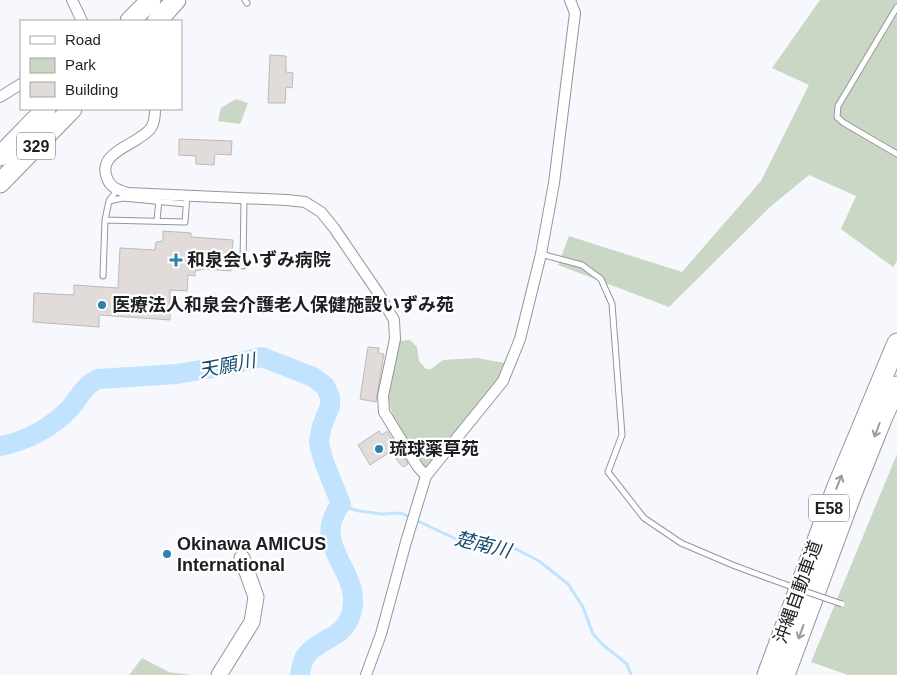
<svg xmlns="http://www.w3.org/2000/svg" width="897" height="675" font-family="Helvetica,'Noto Sans JP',sans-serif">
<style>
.green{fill:#c9d7c4}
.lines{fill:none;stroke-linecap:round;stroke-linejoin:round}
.stream{stroke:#c2e3fe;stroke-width:3}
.river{stroke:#c2e3fe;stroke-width:20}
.building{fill:#e1dcd9;stroke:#beb9b5}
.lane-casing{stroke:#94969b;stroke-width:7}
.street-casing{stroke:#94969b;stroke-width:12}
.secondary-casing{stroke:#94969b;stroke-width:17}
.highway-casing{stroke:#94969b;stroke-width:21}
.lane{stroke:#fff;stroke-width:5}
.street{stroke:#fff;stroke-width:10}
.secondary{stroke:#fff;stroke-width:15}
.highway{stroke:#fff;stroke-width:19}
.lane-bridge-casing{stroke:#94969b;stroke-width:7;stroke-linecap:butt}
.lane-bridge{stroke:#fff;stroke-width:5}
.oneway{stroke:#9a9a9b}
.poi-dot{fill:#2d81b1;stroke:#fff;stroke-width:2}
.labels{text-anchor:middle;stroke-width:4.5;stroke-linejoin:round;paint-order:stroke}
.shield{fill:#fff;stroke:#626263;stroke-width:1}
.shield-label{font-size:16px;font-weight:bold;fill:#1e1f20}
.poi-label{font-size:18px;font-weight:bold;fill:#1e1f20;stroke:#fff;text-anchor:start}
.street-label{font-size:18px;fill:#1e1f20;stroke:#fff}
.water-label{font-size:19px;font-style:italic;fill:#194d70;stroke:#fff}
</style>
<rect width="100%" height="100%" fill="#f6f8fd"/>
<path class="green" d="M820,0H897V261L893,267L841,229L856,196L809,175L770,207L669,307L558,265L569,236L682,272L761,181L809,85L772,68Z
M236,99L248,103L240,124L218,121L221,108Z
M410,340L417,347L419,361L426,369H431L443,360L477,358L505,363L499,379L432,466L425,467L394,419L389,403L388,394L400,341Z
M897,454V675H848L811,662Z
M142,658L169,672L191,675H129Z"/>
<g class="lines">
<path class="stream" d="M341,504L348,508L359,511L382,514L401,513L458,540L501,545L516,549L539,561L568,584L583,607L593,634L603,645L627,664L631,675"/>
<path class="river" d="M0,446C26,442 54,426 71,407C80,396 85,385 98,379L177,374L219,367L262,357L313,377L325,386L330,397V406L322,426L319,441L320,448L324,462L341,504C307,548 367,572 350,617C342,639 317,639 305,657C302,662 301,669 300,675"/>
</g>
<path class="building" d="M270,55L286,56V72L293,73L292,88L286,87L285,103H268Z
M179,139L232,141L231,155L215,154L214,165L196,164V156L179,155Z
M163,231L191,233V237L233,240L231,271L204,269L195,271V276L188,275L187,291L170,290V320L99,315V327L33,322L34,293L74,295V285L118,288L120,248L155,250L156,242L163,241Z
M368,347L379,348L378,353L384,354L376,402L360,399Z
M379,431L382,435L387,431L408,464L403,467L390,452L370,465L358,445Z"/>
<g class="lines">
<defs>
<path id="lane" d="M245,0L247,3
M897,7L838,106L837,117L844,123L897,154
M109,201L123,198L186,204
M105,220L185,222L187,196
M157,221L159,199
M541,254L582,265L601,279L612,304L622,435L608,472L644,518L681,543L735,566L784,584
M243,266L244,198
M103,276L105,220L109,201L117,190"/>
<path id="street" d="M72,0L82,21
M0,97L21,84
M155,109C155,115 155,122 151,128C139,145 96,151 107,178C110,188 119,190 128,193L287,200L305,202L321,212L334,228L379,294L394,320L395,339L383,396L384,412L418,467L426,476
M366,675L381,634L406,542L426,476L503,381L520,339L541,254L554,183L575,13L570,0"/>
<path id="secondary" d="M219,675L252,622L256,597L242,558"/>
<path id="highway" d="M130,21L151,0
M157,21L176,0
M0,156L46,109
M0,183L72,109
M767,675L836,489L897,343
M785,675L850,499L882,419L897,386"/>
</defs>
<use href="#lane" class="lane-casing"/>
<use href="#street" class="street-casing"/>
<use href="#secondary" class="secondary-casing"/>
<use href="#highway" class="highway-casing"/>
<use href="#lane" class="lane"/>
<use href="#street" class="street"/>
<use href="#secondary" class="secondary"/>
<use href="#highway" class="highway"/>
<defs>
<path id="lane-bridge" d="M784,584L842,604"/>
</defs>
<use href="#lane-bridge" class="lane-bridge-casing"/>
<use href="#lane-bridge" class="lane-bridge"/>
</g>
<defs><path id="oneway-shaft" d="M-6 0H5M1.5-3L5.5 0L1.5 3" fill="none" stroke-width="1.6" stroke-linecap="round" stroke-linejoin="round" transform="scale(1.25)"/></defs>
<g class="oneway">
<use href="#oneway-shaft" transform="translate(877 430) rotate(111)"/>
<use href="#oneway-shaft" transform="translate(839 482) rotate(-68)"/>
<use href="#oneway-shaft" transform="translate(801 632) rotate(110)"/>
</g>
<g class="poi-dot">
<path d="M173.5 252.5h5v5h5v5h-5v5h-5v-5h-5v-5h5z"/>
<circle cx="102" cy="305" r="5"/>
<circle cx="379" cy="449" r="5"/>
<circle cx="167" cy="554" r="5"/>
</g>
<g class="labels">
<g class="shield">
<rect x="17" y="132.5" width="38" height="27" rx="4"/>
<rect x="809" y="494.5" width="40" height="27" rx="4"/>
</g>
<g class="shield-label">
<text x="36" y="152">329</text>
<text x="829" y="514">E58</text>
</g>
<g class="poi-label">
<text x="187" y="266">和泉会いずみ病院</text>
<text x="112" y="311">医療法人和泉会介護老人保健施設いずみ苑</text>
<text x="389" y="455">琉球薬草苑</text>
<text x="177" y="550">Okinawa AMICUS<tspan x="177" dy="21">International</tspan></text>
</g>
<g class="street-label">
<text transform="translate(798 592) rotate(-70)" y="6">沖縄自動車道</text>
</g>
<g class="water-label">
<text transform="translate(227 365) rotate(-11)" y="7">天願川</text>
<text transform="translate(483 544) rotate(14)" y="7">楚南川</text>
</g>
</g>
<rect x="20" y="20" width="162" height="90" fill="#ffffff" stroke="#a5a5a6"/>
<rect x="30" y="36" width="25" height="8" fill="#ffffff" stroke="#a5a5a6"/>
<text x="65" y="45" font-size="15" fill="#1e1f20">Road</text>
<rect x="30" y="58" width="25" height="15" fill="#c9d7c4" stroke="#a5a5a6"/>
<text x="65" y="70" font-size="15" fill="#1e1f20">Park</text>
<rect x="30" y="82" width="25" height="15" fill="#e1dcd9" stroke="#a5a5a6"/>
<text x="65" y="95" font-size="15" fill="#1e1f20">Building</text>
</svg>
